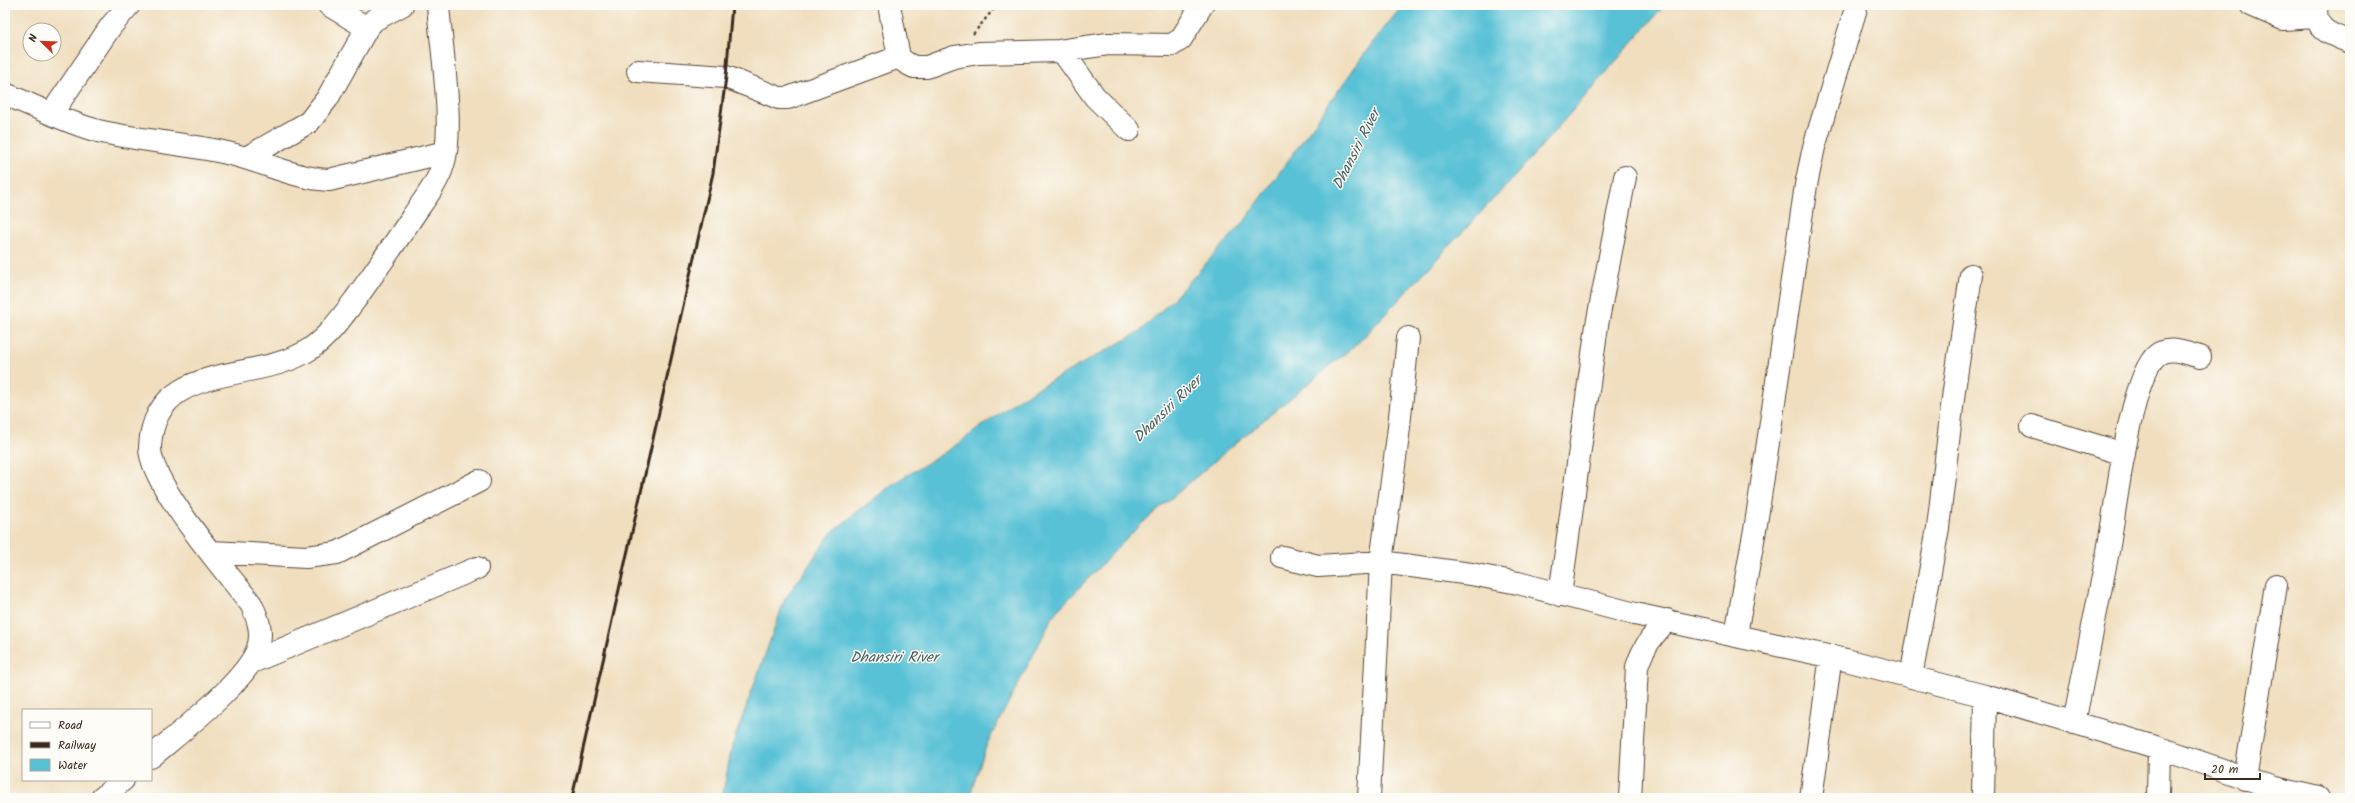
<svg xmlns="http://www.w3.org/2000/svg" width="2355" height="803" font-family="Kalam,sans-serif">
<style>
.water{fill:#59c1d6;stroke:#4a767a}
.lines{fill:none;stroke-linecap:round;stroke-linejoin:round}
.minor-casing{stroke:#564536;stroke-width:24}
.path{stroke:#564536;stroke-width:2.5;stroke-dasharray:3 3;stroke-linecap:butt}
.minor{stroke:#fff;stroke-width:22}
.rail{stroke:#3b2a1e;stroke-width:3}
.labels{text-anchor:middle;stroke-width:3;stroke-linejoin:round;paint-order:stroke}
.water-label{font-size:15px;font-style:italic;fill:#465f5e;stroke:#fdfcf7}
</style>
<rect width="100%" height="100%" fill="#fdfcf7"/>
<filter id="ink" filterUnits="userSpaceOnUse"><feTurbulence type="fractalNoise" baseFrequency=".025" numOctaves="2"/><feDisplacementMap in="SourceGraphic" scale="8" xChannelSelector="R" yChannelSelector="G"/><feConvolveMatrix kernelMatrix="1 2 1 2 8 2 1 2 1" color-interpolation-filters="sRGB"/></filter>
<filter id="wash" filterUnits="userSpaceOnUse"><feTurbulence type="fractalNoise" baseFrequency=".012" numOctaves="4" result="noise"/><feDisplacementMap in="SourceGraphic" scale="16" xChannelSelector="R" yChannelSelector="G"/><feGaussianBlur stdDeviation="0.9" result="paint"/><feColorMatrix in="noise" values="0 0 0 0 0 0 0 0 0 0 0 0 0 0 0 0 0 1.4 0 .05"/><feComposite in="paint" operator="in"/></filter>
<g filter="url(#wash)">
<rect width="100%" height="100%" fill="#f0debe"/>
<path class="water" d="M1403,5H1665L1517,174L1359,342L1237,442L1140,525L1055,613L987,744L969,798H722L732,746L785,599L832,532L894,483L949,450L1022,397L1139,332L1174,298L1244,222L1373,42Z"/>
</g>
<g filter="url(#ink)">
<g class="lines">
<defs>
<path id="minor" d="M329,5L367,28
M889,5L899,57L906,63L914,67H927L954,57L979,53L1059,51L1108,44L1172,45L1181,39L1202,5
M2251,5L2283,19L2315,17
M2317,5C2312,29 2331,35 2350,42
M1062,51L1095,97L1129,130
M638,71L726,77L779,98H788L899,57
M5,94C35,106 67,123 98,131C141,141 184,143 227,153C262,161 293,178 329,180L446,152
M52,113L111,26L129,5
M246,158L309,122L327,99L367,28L374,20L402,5
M2032,426L2124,454
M211,552L306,557L337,553L479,481
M1282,557L1318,566L1381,562L1471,574L1518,583L1635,614L1846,660L1985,696L2159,748L2275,788L2318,798
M1560,595L1597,325L1625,177
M1736,634L1756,524L1806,185L1814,147L1857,5
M252,662L477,568
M1911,677L1938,528L1954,390L1971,275
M2074,723C2085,666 2097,608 2108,551C2115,513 2130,376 2157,355C2169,345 2187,354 2200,357
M151,757C179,733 247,681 258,648C263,632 258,618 251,604C227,572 149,484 150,447C154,358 258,385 310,349C329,336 341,318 355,300C374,273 393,246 411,219C422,202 437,185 443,165C455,129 441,46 438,5
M2245,779L2276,585
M102,798L123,780
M1369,798L1381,562L1398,436L1408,338
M1630,798L1637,667C1643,647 1653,635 1667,620
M1811,798L1831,656
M1983,798L1985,696
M2158,798L2159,748"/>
</defs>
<use href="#minor" class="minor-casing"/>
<path class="path" d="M973,34L997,5"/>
<use href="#minor" class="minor"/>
<path class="rail" d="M572,798L713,173L726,77L732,5"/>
</g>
</g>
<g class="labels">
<g class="water-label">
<text transform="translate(1356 149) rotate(-63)" y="5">Dhansiri River</text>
<text transform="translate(1167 409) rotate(-44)" y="5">Dhansiri River</text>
<text x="894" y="662">Dhansiri River</text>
</g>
</g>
<rect width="2355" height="803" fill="none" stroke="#fdfcf7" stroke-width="20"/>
<rect x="22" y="709" width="130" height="72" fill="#fdfcf7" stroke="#afa8a0"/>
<rect x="30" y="722" width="20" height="6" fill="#ffffff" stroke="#afa8a0"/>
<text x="58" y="729" font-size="12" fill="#3b2a1e">Road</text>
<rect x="30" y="742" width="20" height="6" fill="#3b2a1e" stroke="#afa8a0"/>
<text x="58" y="749" font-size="12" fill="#3b2a1e">Railway</text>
<rect x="30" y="759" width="20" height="12" fill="#59c1d6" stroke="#afa8a0"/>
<text x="58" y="769" font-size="12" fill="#3b2a1e">Water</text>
<g transform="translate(42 42) rotate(293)"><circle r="19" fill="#fdfcf7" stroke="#afa8a0"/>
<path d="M0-3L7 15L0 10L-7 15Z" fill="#c8321e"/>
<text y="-6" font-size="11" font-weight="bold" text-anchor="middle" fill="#3b2a1e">N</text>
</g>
<path d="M2205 773v6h55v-6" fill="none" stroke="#3b2a1e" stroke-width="2"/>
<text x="2211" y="773" font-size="12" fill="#3b2a1e" stroke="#fdfcf7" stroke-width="3" paint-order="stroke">20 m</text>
</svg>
